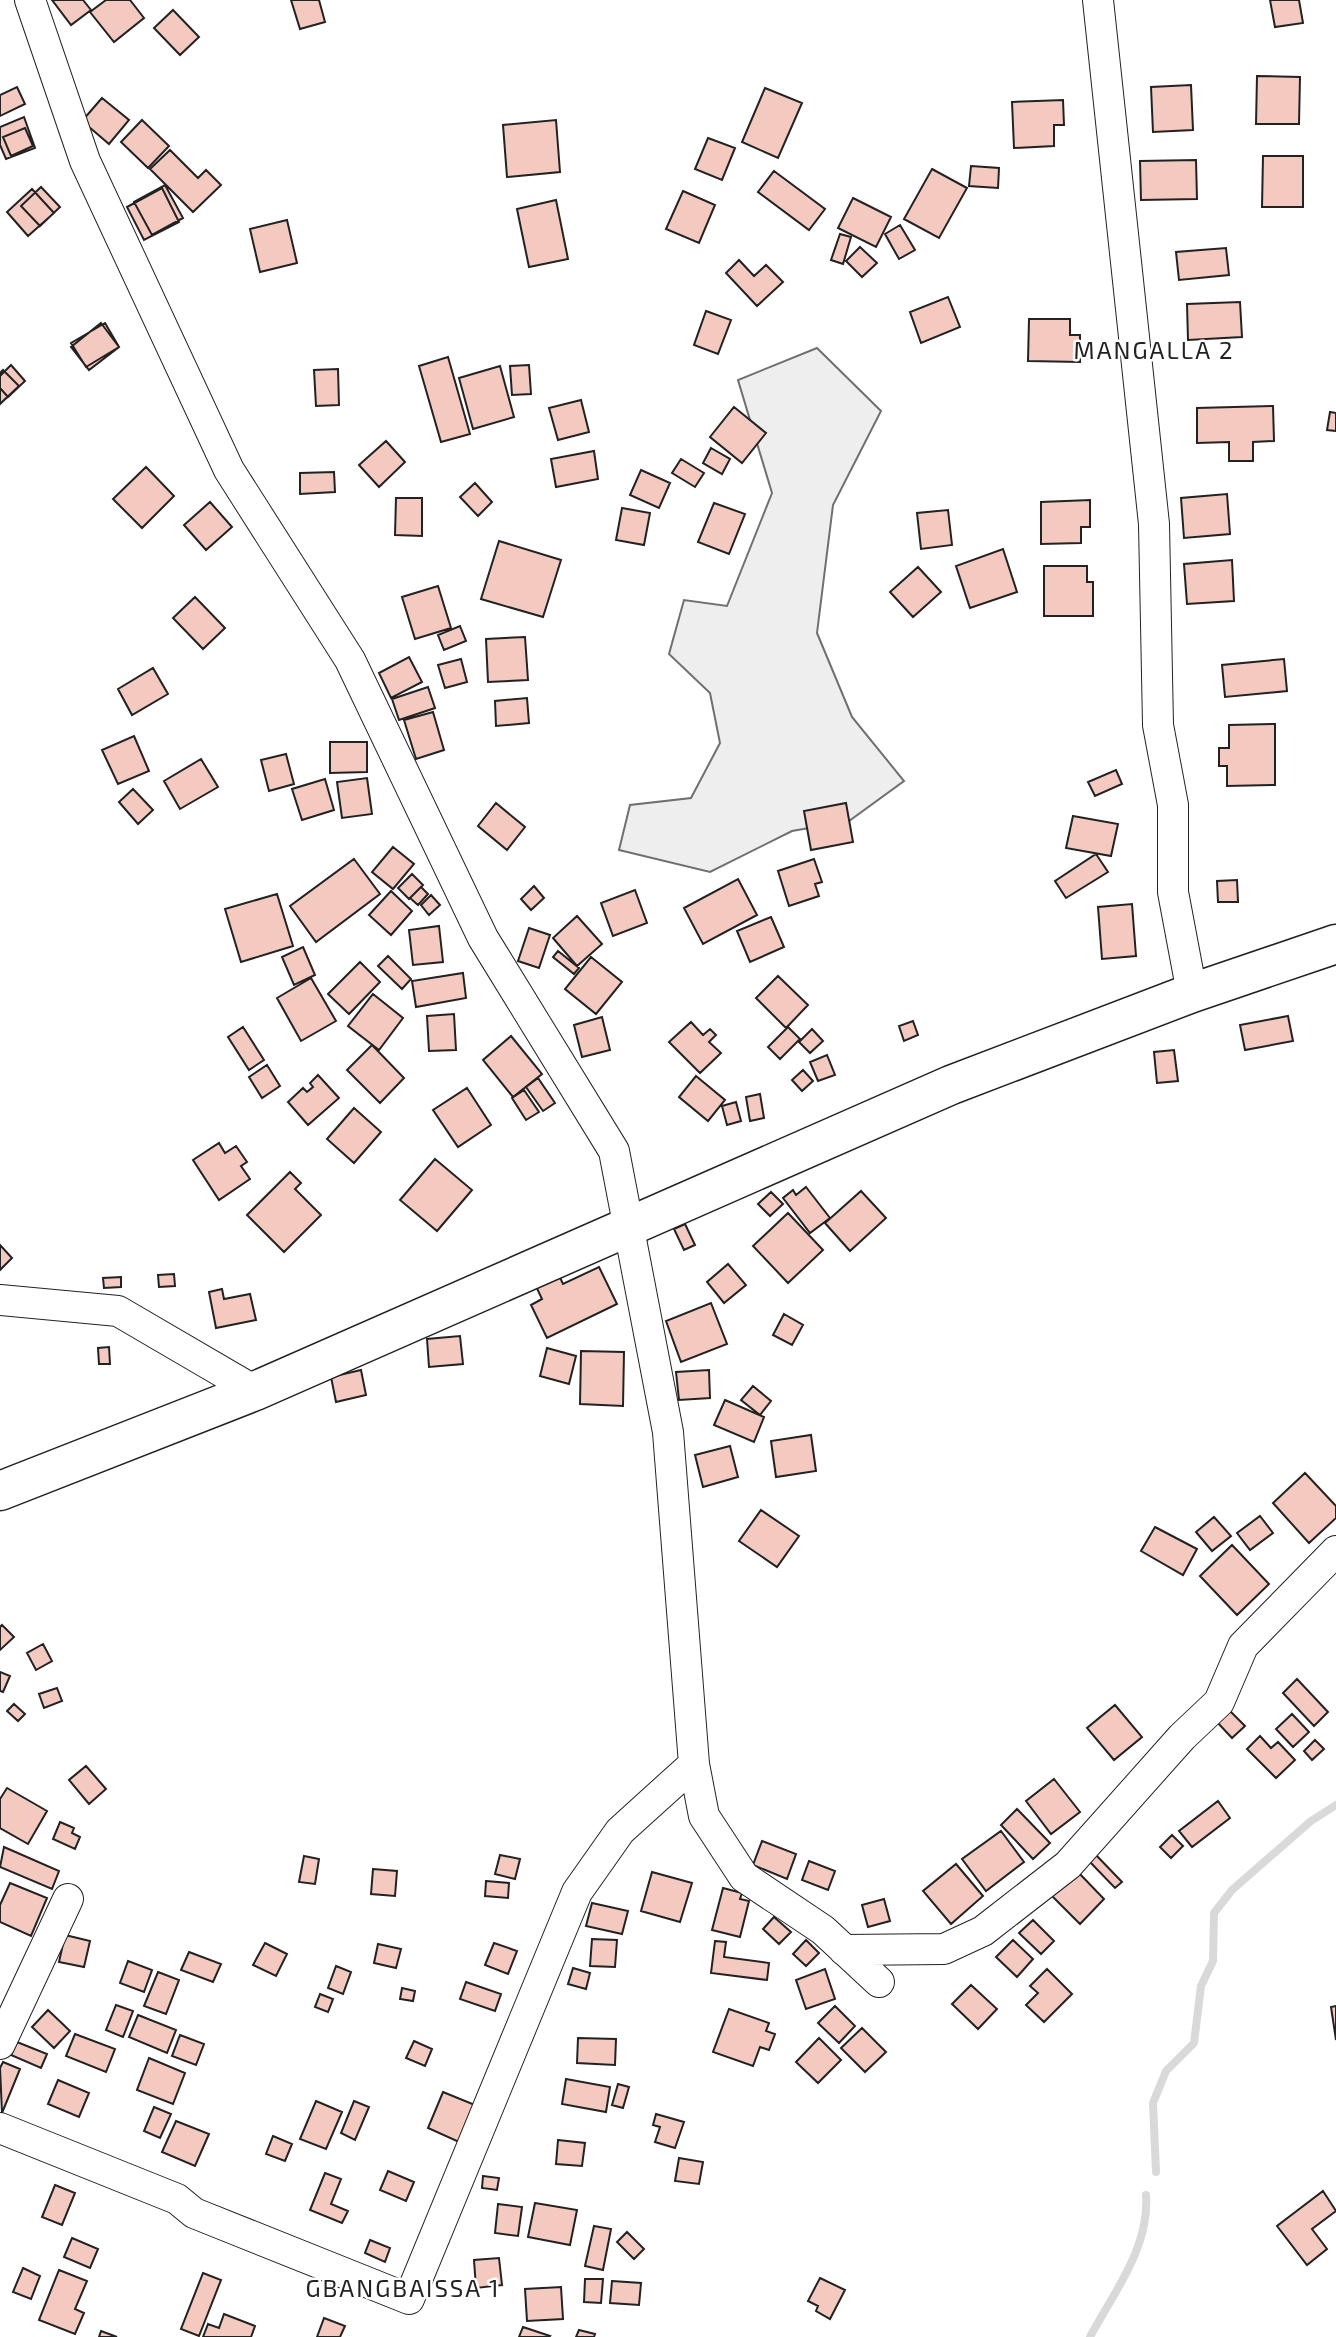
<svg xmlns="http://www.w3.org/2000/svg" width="1336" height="2337" font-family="'Exo 2',sans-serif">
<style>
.green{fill:#eee;stroke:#6f6f6f;stroke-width:2}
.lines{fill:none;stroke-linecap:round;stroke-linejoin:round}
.stream{stroke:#d9d9d9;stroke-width:8}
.building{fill:#f3c9c0;stroke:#222;stroke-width:2}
.minor-casing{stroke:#222;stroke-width:32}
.highway-casing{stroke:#222;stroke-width:41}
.minor{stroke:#fff;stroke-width:30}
.highway{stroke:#fff;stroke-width:38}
.labels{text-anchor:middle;stroke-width:5;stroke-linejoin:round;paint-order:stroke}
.neighbourhood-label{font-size:24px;letter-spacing:2px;fill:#222;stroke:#fff}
</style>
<rect width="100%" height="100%" fill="#fff"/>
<path class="green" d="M817,348L881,411L833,505L817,633L852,717L904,781L849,821L792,831L710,872L619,850L630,805L691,798L720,743L710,693L669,654L684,600L727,606L772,493L738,380Z"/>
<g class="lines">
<path class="stream" d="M1156,2172L1153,2103L1166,2071L1194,2043L1201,1986L1213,1961L1214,1913L1232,1890L1311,1821L1336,1805
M1090,2337C1114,2292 1150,2247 1146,2195"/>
</g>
<path class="building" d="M52,0H83L91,10L71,25Z
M106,0H130L144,18L114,42L90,12Z
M291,0H319L325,22L300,29Z
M1270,0H1299L1303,23L1275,27Z
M173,10L199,37L180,55L154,28Z
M1257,76L1300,77L1299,124H1256Z
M1191,85L1193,130L1153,132L1151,87Z
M17,87L25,104L0,116V95Z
M765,88L802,103L778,158L742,142Z
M102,98L129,120L109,144L82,121Z
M1063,100L1064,125H1054V146L1014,148L1012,102Z
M24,117L35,148L6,159L0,145V127Z
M142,120L169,146L148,168L121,142Z
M556,120L560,172L507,177L503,125Z
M25,128L33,146L11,156L3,137Z
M708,138L735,148L722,180L695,169Z
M170,150L198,178L206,170L221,185L193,212L150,169Z
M1263,156H1303V207H1262Z
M1196,160L1197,199L1141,200L1140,161Z
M971,166L999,168L998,188L969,186Z
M932,169L967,188L939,238L904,219Z
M774,171L825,209L809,230L758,192Z
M165,185L183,218L152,235L134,202Z
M41,187L60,207L40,226L21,206Z
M162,188L179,222L144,240L127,207Z
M32,189L54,213L28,236L7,212Z
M683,191L715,205L699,243L666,229Z
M853,198L891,217L876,247L838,228Z
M556,200L568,259L529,267L517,209Z
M287,220L297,263L260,272L250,229Z
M900,225L915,250L899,259L885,234Z
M840,234L851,237L843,264L831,260Z
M860,247L877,263L862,277L846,261Z
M1226,248L1229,275L1179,280L1176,252Z
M739,260L754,276L766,265L783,282L757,306L726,273Z
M948,297L960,327L921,343L910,312Z
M1240,302L1242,337L1188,340L1187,304Z
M706,311L731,320L718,354L694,345Z
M1029,319H1070V335H1080V362L1028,361Z
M101,323L119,347L89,370L71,347Z
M105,323L119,347L86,367L71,343Z
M448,357L470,434L441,442L419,366Z
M11,365L25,381L8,397L0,388V376Z
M529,365L531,394L512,395L510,366Z
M500,366L514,417L473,429L459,378Z
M338,369L339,405L316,406L314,370Z
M3,370L19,386L0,404V373Z
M581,400L589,432L558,440L549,408Z
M1273,406L1274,441L1253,442V461H1229V442L1197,443V408Z
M734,407L766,433L742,463L710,437Z
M1330,412L1336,413V431L1327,430Z
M386,441L405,462L379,487L359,465Z
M711,448L730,459L722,474L703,463Z
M594,451L598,479L556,487L551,459Z
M681,459L704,473L695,487L672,473Z
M146,467L174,496L142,528L113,499Z
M641,470L670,483L659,508L630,495Z
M334,472L335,492L300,494V473Z
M475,483L492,502L478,516L460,497Z
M1227,494L1230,534L1184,538L1181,498Z
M396,498H422V536L395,535Z
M1090,500V527H1081V543L1041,544V502Z
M210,502L232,527L206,550L184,525Z
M714,503L745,514L729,554L698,542Z
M622,508L650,513L644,545L616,540Z
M948,510L952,545L921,549L917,513Z
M499,541L561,560L543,617L481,599Z
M1003,549L1017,592L970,608L956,566Z
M1232,560L1234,601L1187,604L1184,564Z
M1044,566H1087V582H1093V616H1044Z
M918,567L941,592L913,617L890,592Z
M438,586L451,628L415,639L402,597Z
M195,597L225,628L203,649L173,618Z
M460,626L466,641L444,650L438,635Z
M525,637L528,680L488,682L486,639Z
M409,657L422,682L391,698L379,673Z
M461,659L467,682L445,688L438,665Z
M1284,659L1287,691L1225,697L1222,665Z
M153,668L168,694L132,715L118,689Z
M428,687L435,708L399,720L392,699Z
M527,698L529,723L496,726L495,701Z
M433,712L444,750L416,759L404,720Z
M1275,724V785L1227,786V766H1219V748H1229V725Z
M134,736L149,771L118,784L102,750Z
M330,742H367V772L330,773Z
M286,754L294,784L269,791L261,760Z
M201,759L218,787L180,809L164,781Z
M1116,770L1122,784L1095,796L1088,782Z
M367,778L372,814L342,818L337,782Z
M325,779L334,810L302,820L292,789Z
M133,789L153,810L138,824L119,802Z
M496,803L525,827L507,850L478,826Z
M846,803L853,842L811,850L804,811Z
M1073,816L1118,824L1111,856L1066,848Z
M393,847L414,864L393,889L372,872Z
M1096,854L1108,872L1066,898L1055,881Z
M354,859L380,894L316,942L290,906Z
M814,859L822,882L815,884L819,896L789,906L778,871Z
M412,874L423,885L409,899L398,888Z
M738,879L757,915L703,944L684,908Z
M1237,880L1238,902H1218L1217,881Z
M534,886L544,898L531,910L521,899Z
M421,887L428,894L418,905L410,898Z
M635,890L647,923L613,936L601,903Z
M391,891L412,911L391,935L369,915Z
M277,894L293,946L241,962L225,909Z
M431,895L440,905L429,915L421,905Z
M1132,904L1136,956L1102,959L1098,907Z
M577,916L602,944L577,966L553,938Z
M771,917L784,947L750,962L737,931Z
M439,926L443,962L413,965L409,930Z
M529,928L550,935L539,968L518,961Z
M303,947L315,975L294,985L282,957Z
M558,951L579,968L574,974L553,957Z
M388,956L411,979L402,989L378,966Z
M591,957L622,982L596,1014L565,989Z
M360,962L380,982L349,1014L328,994Z
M463,973L466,998L416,1007L412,981Z
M778,976L808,1005L786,1028L756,998Z
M311,978L336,1021L301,1041L277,998Z
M373,994L403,1018L379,1050L348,1026Z
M454,1014L456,1050L429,1051L427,1016Z
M1288,1016L1293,1041L1245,1050L1240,1025Z
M602,1017L610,1050L582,1057L574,1025Z
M913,1021L918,1035L904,1041L899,1026Z
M691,1022L703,1035L710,1029L716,1035L709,1042L721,1053L700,1073L669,1042Z
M243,1027L264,1060L249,1070L228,1037Z
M788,1027L800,1039L780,1059L768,1047Z
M812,1029L823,1041L810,1053L799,1042Z
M511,1036L542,1074L513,1097L483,1060Z
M372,1045L404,1078L380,1103L347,1070Z
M1174,1050L1178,1081L1157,1083L1154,1052Z
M827,1055L835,1075L818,1081L810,1062Z
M267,1065L280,1086L262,1098L249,1077Z
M803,1070L813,1081L802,1091L792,1080Z
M318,1075L339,1098L308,1125L288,1102L303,1088L307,1092L313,1087L310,1083Z
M696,1076L725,1100L708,1121L679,1097Z
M538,1078L555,1103L543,1111L526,1087Z
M467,1088L491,1125L458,1147L433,1110Z
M524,1090L539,1112L526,1120L512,1098Z
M760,1094L764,1118L750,1121L746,1097Z
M736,1102L741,1121L727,1125L722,1106Z
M354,1108L381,1132L354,1163L327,1139Z
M219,1143L225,1153L236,1146L247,1162L241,1166L250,1179L219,1200L193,1160Z
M435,1159L472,1190L437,1231L400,1200Z
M290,1172L301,1183L295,1189L321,1215L284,1252L247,1215Z
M806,1187L830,1218L810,1233L783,1198L793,1190L796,1195Z
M861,1191L886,1218L850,1251L825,1223Z
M771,1192L783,1204L770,1216L758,1204Z
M788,1213L823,1250L788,1283L753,1246Z
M685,1224L695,1245L684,1250L674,1229Z
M0,1245L12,1258L0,1270Z
M728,1264L746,1285L724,1303L707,1282Z
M599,1267L617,1304L547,1338L531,1305L542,1299L534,1282L557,1271L563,1284Z
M174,1274L175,1286L159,1287L158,1275Z
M121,1277V1287L104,1288L103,1278Z
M222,1289L224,1299L250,1294L256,1320L216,1328L209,1292Z
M711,1303L727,1344L681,1362L666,1321Z
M784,1314L803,1325L792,1345L773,1335Z
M460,1336L463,1364L429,1367L427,1339Z
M109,1347L110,1364H99L98,1348Z
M547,1348L576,1356L569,1384L540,1376Z
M581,1351L624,1352L623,1406L580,1404Z
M361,1370L366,1395L336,1402L331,1377Z
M709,1370L710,1398L679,1400L676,1372Z
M753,1386L771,1401L760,1415L741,1400Z
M725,1400L764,1417L754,1442L714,1425Z
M811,1435L816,1471L776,1477L771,1441Z
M730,1446L738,1477L703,1487L695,1455Z
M1305,1473L1336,1506V1518L1309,1543L1273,1503Z
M761,1510L799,1536L777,1567L739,1541Z
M1260,1516L1273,1533L1250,1550L1237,1533Z
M1214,1517L1231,1536L1212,1551L1196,1532Z
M1155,1527L1197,1549L1183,1575L1141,1551Z
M1232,1545L1269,1584L1237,1615L1200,1576Z
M2,1625L14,1637L0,1650V1627Z
M43,1644L52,1661L36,1670L27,1653Z
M0,1672L10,1676L3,1692L0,1691Z
M1297,1679L1328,1712L1314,1726L1283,1693Z
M57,1688L62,1701L44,1708L39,1694Z
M14,1704L25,1714L18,1721L7,1711Z
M1115,1705L1142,1737L1114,1760L1087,1728Z
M1229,1710L1245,1726L1232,1738L1217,1722Z
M1292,1714L1309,1732L1293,1747L1276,1729Z
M1260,1736L1271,1748L1278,1742L1295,1760L1276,1778L1247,1749Z
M1315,1740L1324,1749L1312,1760L1304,1751Z
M86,1766L106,1789L89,1804L69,1780Z
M1054,1779L1080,1812L1051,1834L1026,1801Z
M7,1788L47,1811L28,1844L0,1828V1799Z
M1218,1801L1230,1818L1192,1847L1179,1831Z
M1017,1809L1050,1843L1033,1859L1001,1825Z
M60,1822L74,1828L72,1833L80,1837L75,1849L53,1839Z
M1001,1831L1024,1862L986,1891L962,1859Z
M1172,1835L1183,1846L1171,1858L1160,1847Z
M762,1841L796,1854L787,1879L753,1865Z
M4,1847L59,1871L52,1889L0,1867Z
M500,1855L520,1859L515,1879L495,1874Z
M1096,1855L1122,1882L1115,1888L1089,1861Z
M304,1856L319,1859L315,1884L299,1882Z
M809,1861L835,1871L828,1890L802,1880Z
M956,1864L983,1896L951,1924L923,1891Z
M373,1869L397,1871L395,1896L371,1894Z
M1077,1871L1104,1899L1080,1924L1052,1896Z
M652,1872L692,1883L680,1922L641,1911Z
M486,1881L509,1883L508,1898L485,1896Z
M10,1883L47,1898L31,1936L0,1922V1905Z
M723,1888L742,1893L740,1899L749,1901L740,1937L712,1930Z
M884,1899L890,1921L868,1927L862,1905Z
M592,1903L628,1911L622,1934L586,1926Z
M774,1917L791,1932L779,1944L763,1929Z
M1033,1920L1054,1941L1041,1954L1019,1933Z
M65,1935L90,1941L84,1967L59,1962Z
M592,1939L617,1940L615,1967L590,1966Z
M806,1940L819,1953L806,1966L793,1954Z
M1013,1940L1033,1959L1017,1977L996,1957Z
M715,1941L726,1942L724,1957L769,1963L767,1980L711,1973Z
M265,1943L287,1954L276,1976L253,1965Z
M494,1943L517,1951L508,1974L485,1965Z
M378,1944L401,1949L396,1968L374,1963Z
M189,1952L221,1964L213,1982L181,1970Z
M128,1961L152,1970L144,1992L120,1983Z
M336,1966L351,1972L343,1994L328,1988Z
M573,1968L590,1973L586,1989L568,1984Z
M825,1969L835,1999L806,2009L796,1980Z
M1047,1969L1072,1994L1044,2022L1026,2005L1038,1993L1030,1986Z
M158,1972L179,1980L166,2014L144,2006Z
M466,1982L501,1994L495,2011L460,1999Z
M971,1985L997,2009L978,2029L952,2004Z
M402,1988L415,1991L413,2001L400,1999Z
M320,1994L333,1999L328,2012L315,2007Z
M116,2005L133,2011L123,2037L106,2030Z
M835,2006L855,2026L839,2043L818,2023Z
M1336,2006V2040L1331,2007Z
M729,2009L769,2023L766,2031L775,2034L769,2050L760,2047L753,2066L713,2052Z
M48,2010L70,2031L54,2048L32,2027Z
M138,2015L176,2030L167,2053L129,2037Z
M862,2028L886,2052L865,2072L841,2048Z
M75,2034L115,2049L106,2072L66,2056Z
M180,2035L204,2044L196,2065L172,2056Z
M578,2038L616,2039L615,2065L577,2063Z
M819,2038L841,2060L818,2083L796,2062Z
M414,2041L432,2049L425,2066L406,2058Z
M17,2042L47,2054L41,2068L11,2055Z
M149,2058L185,2073L173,2104L137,2090Z
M3,2062L20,2069L2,2113L0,2068Z
M566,2079L610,2087L606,2112L562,2104Z
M58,2080L89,2093L79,2117L48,2104Z
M618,2084L629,2087L623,2108L612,2105Z
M443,2092L475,2105L459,2142L428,2128Z
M316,2101L342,2112L326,2149L300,2139Z
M354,2101L369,2107L355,2140L341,2133Z
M154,2107L171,2114L160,2138L144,2131Z
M656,2114L684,2122L675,2148L655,2142L660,2127L653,2125Z
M176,2121L209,2134L195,2166L162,2152Z
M273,2136L292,2144L285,2161L266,2154Z
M558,2140L585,2143L582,2166L556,2164Z
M679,2158L703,2162L699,2184L675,2181Z
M388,2171L414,2182L406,2201L380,2190Z
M325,2173L341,2179L331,2204L348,2211L342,2223L310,2210Z
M483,2176L499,2178L497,2190L482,2188Z
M55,2185L75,2193L62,2225L42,2217Z
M1323,2191L1336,2211L1312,2229L1327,2249L1307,2265L1277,2226Z
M535,2203L577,2210L570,2245L528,2237Z
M498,2204L522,2207L518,2236L495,2233Z
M594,2226L611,2229L603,2270L585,2266Z
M627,2232L644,2249L634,2259L617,2242Z
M72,2238L98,2249L90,2268L64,2257Z
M370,2240L390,2248L385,2262L365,2253Z
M499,2258L502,2285L476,2288L474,2260Z
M23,2268L40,2276L31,2299L13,2292Z
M59,2270L87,2281L75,2309L84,2313L75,2334L39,2320Z
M203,2273L221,2280L199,2336L181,2329Z
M820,2278L845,2290L830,2319L816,2311L818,2306L808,2301Z
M585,2279H603L601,2303L584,2302Z
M612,2281L641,2283L639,2305L610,2303Z
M561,2287L563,2319L527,2321L525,2289Z
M224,2314L255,2326L251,2337H203L208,2324L219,2328Z
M324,2318L345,2326L340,2337H317Z
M523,2327L550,2336L549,2337H519Z
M579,2330L595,2334L594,2337H576Z
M101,2331L117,2337H99Z"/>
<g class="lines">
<defs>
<path id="minor" d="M30,0L85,161L229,470L350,660L483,938L614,1151L668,1432L694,1764L704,1816L744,1877L823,1930L879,1982
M1098,0L1154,524L1158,725L1173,805V892L1192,993
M0,1300L118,1311L255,1391
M844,1950L944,1949L983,1931L1068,1865L1182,1737L1219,1702L1243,1646L1336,1551
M0,2044L68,1899
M0,2128L177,2199L194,2213L409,2299L577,1892L620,1831L694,1764"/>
<path id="highway" d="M0,1491L255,1391L951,1085L1192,993L1336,944"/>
</defs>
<use href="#minor" class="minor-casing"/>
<use href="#highway" class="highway-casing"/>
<use href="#minor" class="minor"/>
<use href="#highway" class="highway"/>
</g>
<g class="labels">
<g class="neighbourhood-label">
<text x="1154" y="359">MANGALLA 2</text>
<text x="403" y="2297">GBANGBAISSA 1</text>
</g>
</g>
</svg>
